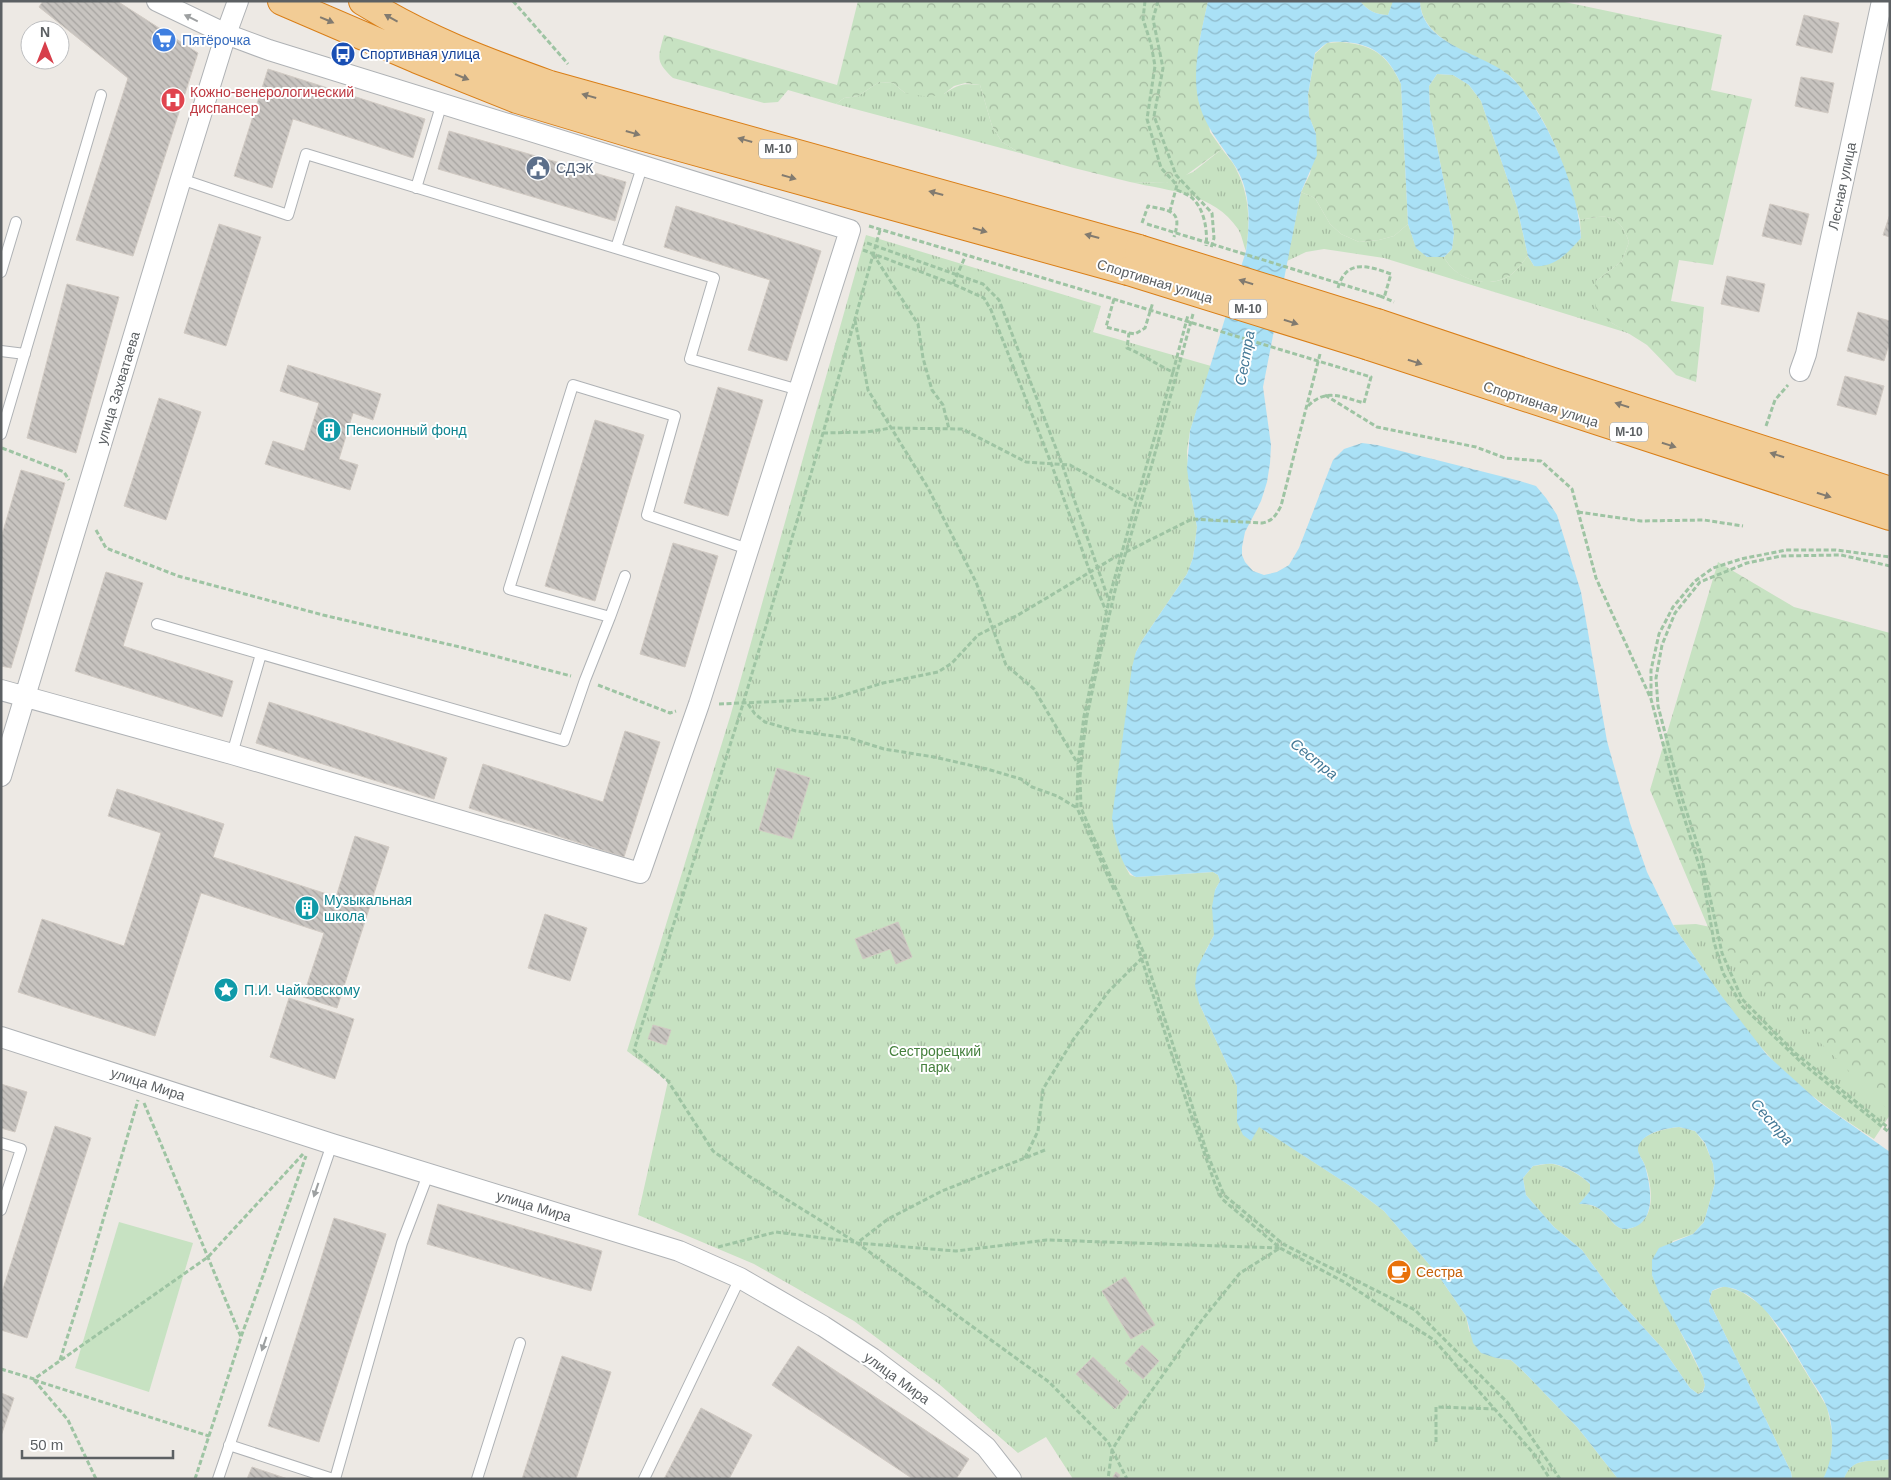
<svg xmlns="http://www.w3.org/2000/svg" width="1891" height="1480" font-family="Arial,sans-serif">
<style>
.grass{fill:url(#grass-tufts)}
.forest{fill:url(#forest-crowns)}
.pitch{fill:#c7e2c2}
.water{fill:url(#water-waves);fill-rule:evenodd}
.building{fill:url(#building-back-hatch);stroke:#d1cac3}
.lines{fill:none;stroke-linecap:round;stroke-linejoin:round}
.lane-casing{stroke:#afb2b5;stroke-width:12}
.street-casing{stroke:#afb2b5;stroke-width:22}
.highway-casing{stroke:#d97e17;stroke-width:30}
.path{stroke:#9ec4a3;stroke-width:3;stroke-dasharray:5 2.5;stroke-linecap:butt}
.lane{stroke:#fff;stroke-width:10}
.street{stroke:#fff;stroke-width:20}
.highway{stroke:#f2cc95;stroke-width:28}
.highway-bridge-casing{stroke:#d97e17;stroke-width:30;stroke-linecap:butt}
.path-bridge{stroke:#9ec4a3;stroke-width:3;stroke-dasharray:5 2.5;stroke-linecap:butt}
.highway-bridge{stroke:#f2cc95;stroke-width:28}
.oneway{fill:#9da0a1}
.oneway2{fill:#827b70}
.labels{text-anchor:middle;stroke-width:4;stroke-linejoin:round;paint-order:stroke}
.shield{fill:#fff;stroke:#8d9092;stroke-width:1}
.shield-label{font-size:12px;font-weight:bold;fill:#5c6063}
.shop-label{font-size:14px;fill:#366cbe;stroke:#fff;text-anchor:start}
.transit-label{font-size:14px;fill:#164399;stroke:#fff;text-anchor:start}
.health-label{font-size:14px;fill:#be3a42;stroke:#fff;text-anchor:start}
.service-label{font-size:14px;fill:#4e5e75;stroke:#fff;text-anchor:start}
.street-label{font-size:14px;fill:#5c6063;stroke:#fff}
.culture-label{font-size:14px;fill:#0d838f;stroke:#fff;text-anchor:start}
.park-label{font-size:14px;fill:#45803d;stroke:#fff}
.food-label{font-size:14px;fill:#c56008;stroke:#fff;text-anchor:start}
.water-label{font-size:15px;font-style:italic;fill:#437896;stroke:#fff}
</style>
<defs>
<pattern id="grass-tufts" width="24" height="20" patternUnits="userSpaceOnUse" patternTransform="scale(1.25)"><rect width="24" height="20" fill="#c7e2c2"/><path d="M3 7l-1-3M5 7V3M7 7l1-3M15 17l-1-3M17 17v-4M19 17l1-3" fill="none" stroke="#a5bba1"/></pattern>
<pattern id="forest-crowns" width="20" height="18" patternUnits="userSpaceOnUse" patternTransform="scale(1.25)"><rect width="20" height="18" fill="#c7e2c2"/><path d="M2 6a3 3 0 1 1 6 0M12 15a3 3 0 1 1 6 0" fill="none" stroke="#a5bba1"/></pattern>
<pattern id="water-waves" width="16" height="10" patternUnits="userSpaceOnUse" patternTransform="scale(1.25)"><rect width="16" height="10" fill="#aae1f6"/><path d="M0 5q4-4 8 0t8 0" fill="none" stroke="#8ebacb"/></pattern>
<pattern id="building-back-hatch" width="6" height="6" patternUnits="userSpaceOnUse" patternTransform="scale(1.25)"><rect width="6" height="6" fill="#c8c4c0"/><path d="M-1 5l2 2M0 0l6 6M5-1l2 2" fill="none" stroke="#a6a3a0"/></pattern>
</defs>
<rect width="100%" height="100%" fill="#ede9e4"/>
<path class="grass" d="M879,82L893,83L905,93L944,94C958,84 963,83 980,85L992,126L1002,142L1020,153L836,104L844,98L858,96Z
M1222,149C1227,156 1234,163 1237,171C1250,197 1250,223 1246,251C1243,244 1242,235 1238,229C1214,193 1169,191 1130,182L1166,183L1193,172Z
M1301,192L1315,198L1330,224L1341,234L1359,242L1379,240L1394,236L1408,224L1416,247L1427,257H1444C1456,281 1491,290 1512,274C1518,269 1523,261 1528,256L1534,266L1581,238L1580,220C1608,214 1619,214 1629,242L1622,261L1596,281L1612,323L1631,334L1384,258L1324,249L1306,252L1287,261Z
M866,235L1101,306L1093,332L1211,366L1190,431L1187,451L1189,485L1197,527L1193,558L1187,574L1143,639L1136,652L1114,832L1126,868L1130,875L1136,877L1213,872L1218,875L1220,881L1215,890L1214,935L1205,952L1199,1003L1237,1086V1112L1355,1189L1384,1211L1438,1275L1466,1316L1469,1331L1496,1358L1511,1360L1521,1369L1578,1428L1618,1479H1073L1046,1437L1018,1453L939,1384L854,1321L754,1264L638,1215L668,1081L627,1051L730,717Z
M1696,924L1744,934L1890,1062V1115L1874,1139C1836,1114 1797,1088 1767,1054C1731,1015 1703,968 1673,925Z
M1679,1127L1695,1131L1705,1144L1713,1164L1715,1183L1704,1222L1693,1234L1673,1241L1652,1275L1703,1377L1705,1385L1703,1391L1698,1394L1690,1388L1663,1349L1617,1298L1582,1250L1554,1227L1526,1195L1523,1178L1533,1166C1539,1166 1547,1163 1553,1164C1566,1167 1581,1175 1590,1184V1191L1580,1204C1610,1204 1608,1228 1625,1229C1630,1229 1635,1227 1639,1224C1657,1213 1651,1180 1644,1163C1641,1157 1636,1152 1638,1145C1643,1133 1668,1128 1679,1127Z
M1725,1286L1742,1292L1764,1307L1790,1346L1827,1407L1833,1436L1830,1467L1823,1479H1792L1791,1472L1709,1301L1712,1291Z
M1890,1459V1479H1844C1851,1456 1870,1463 1890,1459Z"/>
<path class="forest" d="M858,1H1208L1199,43L1210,132L1222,149L1178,181L1166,183L1130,182L1074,168L1020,153L1002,142L992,126L980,85L965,83L954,86L944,94L928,97L905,93L893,83L879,82L858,96L844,98L836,104L788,90L778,102L764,103L673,78C655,61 658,58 664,35L837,85Z
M1360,1H1393V3L1388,15C1376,15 1367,10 1360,1Z
M1420,1H1560L1722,35L1711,90L1752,99L1713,265L1679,260L1671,301L1704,307L1696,382L1676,375L1647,345L1612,323L1597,310L1593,295L1596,281L1622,261L1629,242C1619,214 1608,214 1580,220C1567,174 1553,128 1523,91C1519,86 1515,80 1510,76C1483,56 1421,43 1420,1Z
M1341,42C1374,45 1387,55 1401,84L1408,224L1394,236L1379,240L1359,242L1341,234L1330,224L1315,198L1301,192L1310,174L1316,134L1309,116L1308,95L1315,54L1327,43Z
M1437,74L1453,75L1469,85L1481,101L1517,207L1528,256C1523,261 1518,269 1512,274C1490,290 1456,281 1444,257L1452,249L1454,233L1430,111L1429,86Z
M1718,562L1794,607L1890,633V1112L1711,934L1650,790Z"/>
<path class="pitch" d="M119,1222L193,1243L149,1392L75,1368Z"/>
<path class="water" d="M1208,1H1360C1367,10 1376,15 1388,15L1393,1H1420C1421,47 1488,53 1513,79C1546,113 1579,190 1581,238C1568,253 1554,268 1534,266L1528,256L1517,207L1481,101L1469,85L1453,75L1437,74L1429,86L1430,111L1454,233L1452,249L1444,257H1427L1416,248L1408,224L1401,84C1389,58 1376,45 1346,42C1341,42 1332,41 1327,43C1323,45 1318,51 1315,53L1308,95L1309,116L1316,134L1317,155L1301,192L1263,387L1271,445L1270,463L1267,482L1261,501L1245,532L1242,547V555L1245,562L1253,571L1264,575L1277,572L1289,565L1299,548L1333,460L1344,449L1362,443L1377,445L1520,481L1536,486L1546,498L1557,515L1581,592L1607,741L1630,823L1647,872L1673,925L1720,994L1767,1055L1819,1102L1890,1152V1459C1870,1463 1852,1456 1844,1479H1823C1834,1458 1835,1430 1827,1408C1823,1395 1812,1383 1806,1371C1788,1342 1764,1292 1726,1287C1722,1286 1716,1289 1712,1291L1709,1301L1791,1472L1792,1479H1618L1578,1428L1521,1369L1511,1360L1496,1358L1481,1353L1473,1343L1466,1316L1438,1275L1384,1211L1355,1189L1259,1127L1251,1141L1243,1135L1237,1122V1086L1199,1003L1195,986L1197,968L1214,935L1212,907L1215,890L1220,881L1218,875L1213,872L1136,877C1121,871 1114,833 1112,818L1132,667L1136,652L1143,639L1187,574L1193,558L1197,527L1189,485L1187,468L1190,431L1246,251C1250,224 1251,194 1237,169C1223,146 1204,127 1198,99C1192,67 1201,33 1208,1ZM1679,1127L1695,1131L1705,1143L1713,1164L1715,1183L1704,1222L1693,1234L1659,1248L1652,1260V1275L1659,1293L1690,1349L1703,1377L1705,1385L1703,1392L1698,1394L1690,1388L1663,1349L1617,1298L1582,1250L1554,1227L1526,1195L1523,1178L1533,1166C1539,1165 1547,1163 1554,1164C1567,1167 1581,1175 1590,1184V1191L1579,1204C1610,1202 1609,1231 1627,1229C1658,1225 1651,1187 1645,1166C1643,1159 1635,1152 1639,1145C1645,1132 1667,1128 1679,1127Z"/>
<path class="building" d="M43,1H117L198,53L133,256L76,240L128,78L39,7Z
M1804,15L1839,23L1832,53L1796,45Z
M268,69L425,119L413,158L293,119L272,188L234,176Z
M1801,77L1834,83L1828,113L1795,106Z
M449,131L626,182L615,221L438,169Z
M1770,204L1809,214L1801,245L1762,236Z
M676,206L821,251L787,361L748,350L770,280L664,247Z
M1890,214V237L1883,235Z
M219,224L261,237L226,346L184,333Z
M1727,276L1765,284L1759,312L1721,304Z
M67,284L119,297L76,453L27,438Z
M1858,312L1890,321V341L1884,361L1847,351Z
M288,365L381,394L373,420L353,413L339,459L358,465L350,490L265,464L273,441L304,451L319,403L280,391Z
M1845,376L1884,386L1876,415L1837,405Z
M718,387L763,400L728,516L684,503Z
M159,398L201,412L166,520L124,506Z
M595,420L644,435L595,601L545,586Z
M21,470L65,483L11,668L1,666V538Z
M673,543L718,556L685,667L640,654Z
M106,572L143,583L123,646L233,681L222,717L75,671Z
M269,702L447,758L434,799L256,743Z
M625,731L660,742L624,857L469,808L483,764L603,802Z
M777,768L810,778L792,839L759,830Z
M117,789L224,824L213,857L336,897L355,836L389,847L337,1008L303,997L324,933L201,893L155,1036L18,992L42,919L124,946L161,833L108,816Z
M545,914L587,928L570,981L528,968Z
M898,922L912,957L896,964L890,949L863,959L855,939Z
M289,998L354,1019L335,1079L270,1057Z
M653,1025L671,1030L666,1045L648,1039Z
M1,1084L27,1092L15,1132L1,1128Z
M55,1126L91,1138L27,1338L1,1330V1295Z
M438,1204L602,1251L591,1291L427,1244Z
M334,1218L386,1234L319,1442L268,1426Z
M1125,1277L1155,1325L1131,1339L1102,1291Z
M1142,1345L1159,1361L1143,1379L1125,1363Z
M798,1346L969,1459L956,1479H913L772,1385Z
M562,1356L611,1372L576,1479H522Z
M1093,1357L1129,1392L1115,1409L1076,1374Z
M1,1393L14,1398L1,1436Z
M701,1408L752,1435L729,1479H664Z
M252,1467L288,1479H247Z
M1116,1472L1120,1475L1118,1479L1113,1477Z"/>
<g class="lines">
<defs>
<path id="lane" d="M181,179L288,215L306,154L714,278L690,359L799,390
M416,188L442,103
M616,248L642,167
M1,272L16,222
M1,351L25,354
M1,434L101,95
M625,576L610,617L509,589L573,385L675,416L647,515L748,549
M157,624L564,741L585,680L610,617
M232,754L261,654
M1,1143L21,1149L1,1210
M229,1445L333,1479
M218,1479L332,1144
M335,1479L402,1243L429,1172
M477,1479L520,1343
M644,1479L740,1278"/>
<path id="street" d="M1800,371L1806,354L1882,1
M1,690L232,754L640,873L699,704L850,230L269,50L226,34L157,1
M1,776L181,179L226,34L238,1
M1,1037L332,1144L679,1251L740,1278L823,1326L872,1358L937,1407L986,1447L1011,1479"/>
<path id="highway" d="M282,1L417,59L517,99L637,135L1128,271
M363,1C424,39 483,61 550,85L1139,249
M1377,323L1556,383L1890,491
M1369,346L1890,516"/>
</defs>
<use href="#lane" class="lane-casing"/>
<use href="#street" class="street-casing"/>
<use href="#highway" class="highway-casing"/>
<path class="path" d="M513,1L568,64
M1145,1L1143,19L1151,44L1155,66L1147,119L1161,168L1177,185L1170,211
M1158,1L1153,19L1163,68L1154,116L1176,175L1212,213L1214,238L1211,248
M1177,190C1181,192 1187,194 1191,197C1204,207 1208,231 1206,246
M1142,223L1148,206C1170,211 1183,210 1174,237
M869,226L1120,301
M880,230L823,433L743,704L634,1050L668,1081L713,1151L747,1175L857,1243L956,1251L1047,1240L1280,1248L1240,1273L1202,1320L1128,1424L1112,1450L1108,1479
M867,243L983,284L999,300L1062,464L1109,601
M863,250L953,284L984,298L991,310L1051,463L1090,572L1106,611
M873,254L918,324L923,358L932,390L943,405L949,429
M953,284L966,255
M1338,288C1346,258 1369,266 1391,274L1384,298
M1380,296L1394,302
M1114,299L1106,327L1129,333L1127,348C1144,355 1157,365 1173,372L1111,591L1084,716L1078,764L1077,808L1115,892
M1193,314L1152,464L1117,582L1098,664L1087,716L1082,753L1080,777L1081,808L1145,956L1207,1153L1224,1195L1283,1244L1415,1310L1508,1403L1560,1479
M855,320L868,390L928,488L976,582L1006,665L1034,689L1078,764
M1129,333L1135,334L1145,328L1153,302
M1173,372L1188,315
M1325,395L1377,427L1476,447L1505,458L1541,461L1572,489L1596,578L1651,699L1674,785L1703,878L1714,942L1723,973L1742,1006L1803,1064L1890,1133
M1308,406C1326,388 1342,397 1364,403L1371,377L1361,374
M1766,426L1775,400L1788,385
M823,433L867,432L891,428L962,429L1026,462L1070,465L1136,502
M2,448L64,472L69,480
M1578,512L1641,521L1704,520L1743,526
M96,530L106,548L178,576L323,615L464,648L571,676
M1126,552L1192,519L1262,523C1273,521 1276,515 1281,506L1320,354
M1890,566L1841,555L1781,556L1747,563L1700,582L1675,613L1662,645L1656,678L1658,706L1683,801L1701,855L1722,953L1742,999L1795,1053L1890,1129
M598,685L670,713L676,711
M1651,696V670L1659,634L1673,607L1695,581L1713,568L1741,559L1786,550H1836L1890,557
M719,704L831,699L883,683L938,672L952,663L978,635L1018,615L1122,553
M748,704L755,714L765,722L796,731L849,738L884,749L934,757L987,769L1021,779L1032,787L1057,796L1077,808
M1137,944L1187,1103L1215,1184L1222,1199L1280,1248L1346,1283L1434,1340L1534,1454L1550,1479
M144,1103L241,1337
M1045,1150L942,1191L888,1219L857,1243L1049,1382L1108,1442L1127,1479
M1025,1158L1038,1131L1043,1089L1073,1040L1109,991L1142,958
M718,1247L776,1232L854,1242
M60,1360L85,1282L138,1100
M1,1369L34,1379L208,1257L303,1154
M34,1380L209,1436
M34,1380L68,1420L96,1479
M1436,1442V1407L1495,1409
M195,1479L241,1337L306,1156"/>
<use href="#lane" class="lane"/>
<use href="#street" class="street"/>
<use href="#highway" class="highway"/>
<defs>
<path id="highway-bridge" d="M1139,249L1377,323
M1128,271L1369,346"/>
</defs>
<use href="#highway-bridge" class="highway-bridge-casing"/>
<path class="path-bridge" d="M1147,224L1380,296
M1120,301L1361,374"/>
<use href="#highway-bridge" class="highway-bridge"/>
</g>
<defs><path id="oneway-solid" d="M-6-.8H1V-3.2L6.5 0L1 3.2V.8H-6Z" transform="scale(1.25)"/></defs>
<g class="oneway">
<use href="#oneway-solid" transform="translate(191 18) rotate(-154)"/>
<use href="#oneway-solid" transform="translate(316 1190) rotate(109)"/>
<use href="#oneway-solid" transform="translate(264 1344) rotate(109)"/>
</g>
<g class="oneway2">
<use href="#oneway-solid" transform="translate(391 18) rotate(-151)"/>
<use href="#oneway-solid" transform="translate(327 20) rotate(23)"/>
<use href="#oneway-solid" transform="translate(462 77) rotate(22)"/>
<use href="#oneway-solid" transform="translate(589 96) rotate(-164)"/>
<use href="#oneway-solid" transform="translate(633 133) rotate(16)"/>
<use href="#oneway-solid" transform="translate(745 140) rotate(-164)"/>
<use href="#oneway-solid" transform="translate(789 177) rotate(16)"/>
<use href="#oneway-solid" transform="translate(936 193) rotate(-165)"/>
<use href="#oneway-solid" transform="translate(980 230) rotate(16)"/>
<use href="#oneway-solid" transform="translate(1092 236) rotate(-165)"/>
<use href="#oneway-solid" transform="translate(1246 282) rotate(-163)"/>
<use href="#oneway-solid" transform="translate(1291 322) rotate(17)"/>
<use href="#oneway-solid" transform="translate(1415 362) rotate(18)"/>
<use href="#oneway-solid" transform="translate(1622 405) rotate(-162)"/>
<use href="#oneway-solid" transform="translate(1669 445) rotate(18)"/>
<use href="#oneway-solid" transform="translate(1777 455) rotate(-162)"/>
<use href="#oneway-solid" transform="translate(1824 495) rotate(18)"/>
</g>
<defs>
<symbol id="supermarket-disc" viewBox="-11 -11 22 22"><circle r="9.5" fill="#3f7fe0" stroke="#fff"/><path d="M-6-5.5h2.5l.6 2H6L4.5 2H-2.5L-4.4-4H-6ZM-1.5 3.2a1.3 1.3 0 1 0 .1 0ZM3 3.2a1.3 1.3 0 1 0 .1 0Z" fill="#fff"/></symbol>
<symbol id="bus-disc" viewBox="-11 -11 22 22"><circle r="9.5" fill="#1a4fb4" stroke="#fff"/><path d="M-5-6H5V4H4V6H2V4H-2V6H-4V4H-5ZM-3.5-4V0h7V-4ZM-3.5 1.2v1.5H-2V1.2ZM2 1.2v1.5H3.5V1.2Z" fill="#fff"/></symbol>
<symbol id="hospital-disc" viewBox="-11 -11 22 22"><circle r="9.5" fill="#e0444e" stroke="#fff"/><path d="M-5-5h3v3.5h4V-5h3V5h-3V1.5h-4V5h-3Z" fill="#fff"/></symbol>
<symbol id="civic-disc" viewBox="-11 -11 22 22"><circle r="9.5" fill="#5c6f8a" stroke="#fff"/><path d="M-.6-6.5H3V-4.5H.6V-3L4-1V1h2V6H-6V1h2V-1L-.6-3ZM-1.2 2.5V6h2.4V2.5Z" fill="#fff"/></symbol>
<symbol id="building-disc" viewBox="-11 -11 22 22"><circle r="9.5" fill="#0f9aa8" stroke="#fff"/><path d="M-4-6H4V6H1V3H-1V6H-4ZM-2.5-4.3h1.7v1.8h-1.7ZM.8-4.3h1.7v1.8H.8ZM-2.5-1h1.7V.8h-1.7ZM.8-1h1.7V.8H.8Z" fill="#fff"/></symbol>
<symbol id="sight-disc" viewBox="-11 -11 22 22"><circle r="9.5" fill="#0f9aa8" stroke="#fff"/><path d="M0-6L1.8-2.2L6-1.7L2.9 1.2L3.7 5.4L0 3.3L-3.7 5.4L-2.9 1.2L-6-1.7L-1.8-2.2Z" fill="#fff"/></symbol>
<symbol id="cafe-disc" viewBox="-11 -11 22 22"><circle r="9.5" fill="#e8710a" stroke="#fff"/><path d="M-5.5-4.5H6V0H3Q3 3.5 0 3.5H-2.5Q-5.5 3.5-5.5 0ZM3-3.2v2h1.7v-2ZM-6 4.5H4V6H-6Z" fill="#fff"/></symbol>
</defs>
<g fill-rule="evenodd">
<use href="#supermarket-disc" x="150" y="26" width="28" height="28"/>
<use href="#bus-disc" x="329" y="40" width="28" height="28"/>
<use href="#hospital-disc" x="159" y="86" width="28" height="28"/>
<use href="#civic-disc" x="524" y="154" width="28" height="28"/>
<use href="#building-disc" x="315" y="416" width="28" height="28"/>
<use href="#building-disc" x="293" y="894" width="28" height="28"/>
<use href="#sight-disc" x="212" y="976" width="28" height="28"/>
<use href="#cafe-disc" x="1385" y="1258" width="28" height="28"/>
</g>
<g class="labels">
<g class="shield">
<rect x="759" y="139.5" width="38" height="19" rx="4"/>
<rect x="1229" y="299.5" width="38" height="19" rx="4"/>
<rect x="1610" y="422.5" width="38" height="19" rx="4"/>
</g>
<g class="shield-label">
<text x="778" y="153">М-10</text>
<text x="1248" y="313">М-10</text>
<text x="1629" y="436">М-10</text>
</g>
<g class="shop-label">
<text x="182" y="45">Пятёрочка</text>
</g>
<g class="transit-label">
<text x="360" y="59">Спортивная улица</text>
</g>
<g class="health-label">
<text x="190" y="97">Кожно-венерологический<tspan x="190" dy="16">диспансер</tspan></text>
</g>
<g class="service-label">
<text x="556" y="173">СДЭК</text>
</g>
<g class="street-label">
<text transform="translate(1842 186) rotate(-78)" y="5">Лесная улица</text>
<text transform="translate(1155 281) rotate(17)" y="5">Спортивная улица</text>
<text transform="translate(118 388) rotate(-73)" y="5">улица Захватаева</text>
<text transform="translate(1541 404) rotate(18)" y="5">Спортивная улица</text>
<text transform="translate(148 1084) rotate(18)" y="5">улица Мира</text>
<text transform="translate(534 1206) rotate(17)" y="5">улица Мира</text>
<text transform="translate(897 1378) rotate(36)" y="5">улица Мира</text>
</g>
<g class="culture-label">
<text x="346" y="435">Пенсионный фонд</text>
<text x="324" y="905">Музыкальная<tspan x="324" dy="16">школа</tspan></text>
<text x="244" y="995">П.И. Чайковскому</text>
</g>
<g class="park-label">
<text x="935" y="1056">Сестрорецкий<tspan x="935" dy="16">парк</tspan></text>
</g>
<g class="food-label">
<text x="1416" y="1277">Сестра</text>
</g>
<g class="water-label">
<text transform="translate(1245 358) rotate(-80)" y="5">Сестра</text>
<text transform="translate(1314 759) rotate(39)" y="5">Сестра</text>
<text transform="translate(1772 1122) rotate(49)" y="5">Сестра</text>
</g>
</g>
<rect width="1891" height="1480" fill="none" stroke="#5c6063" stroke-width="5"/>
<g transform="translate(45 45)"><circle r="24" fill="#ffffff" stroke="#bebfc1"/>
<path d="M0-4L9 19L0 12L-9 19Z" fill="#d73f4b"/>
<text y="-8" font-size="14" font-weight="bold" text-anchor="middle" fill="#5c6063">N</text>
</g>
<path d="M22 1450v8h151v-8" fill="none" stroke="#5c6063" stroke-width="2.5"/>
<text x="30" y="1450" font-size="15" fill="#5c6063" stroke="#ffffff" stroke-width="4" paint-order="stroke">50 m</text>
</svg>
